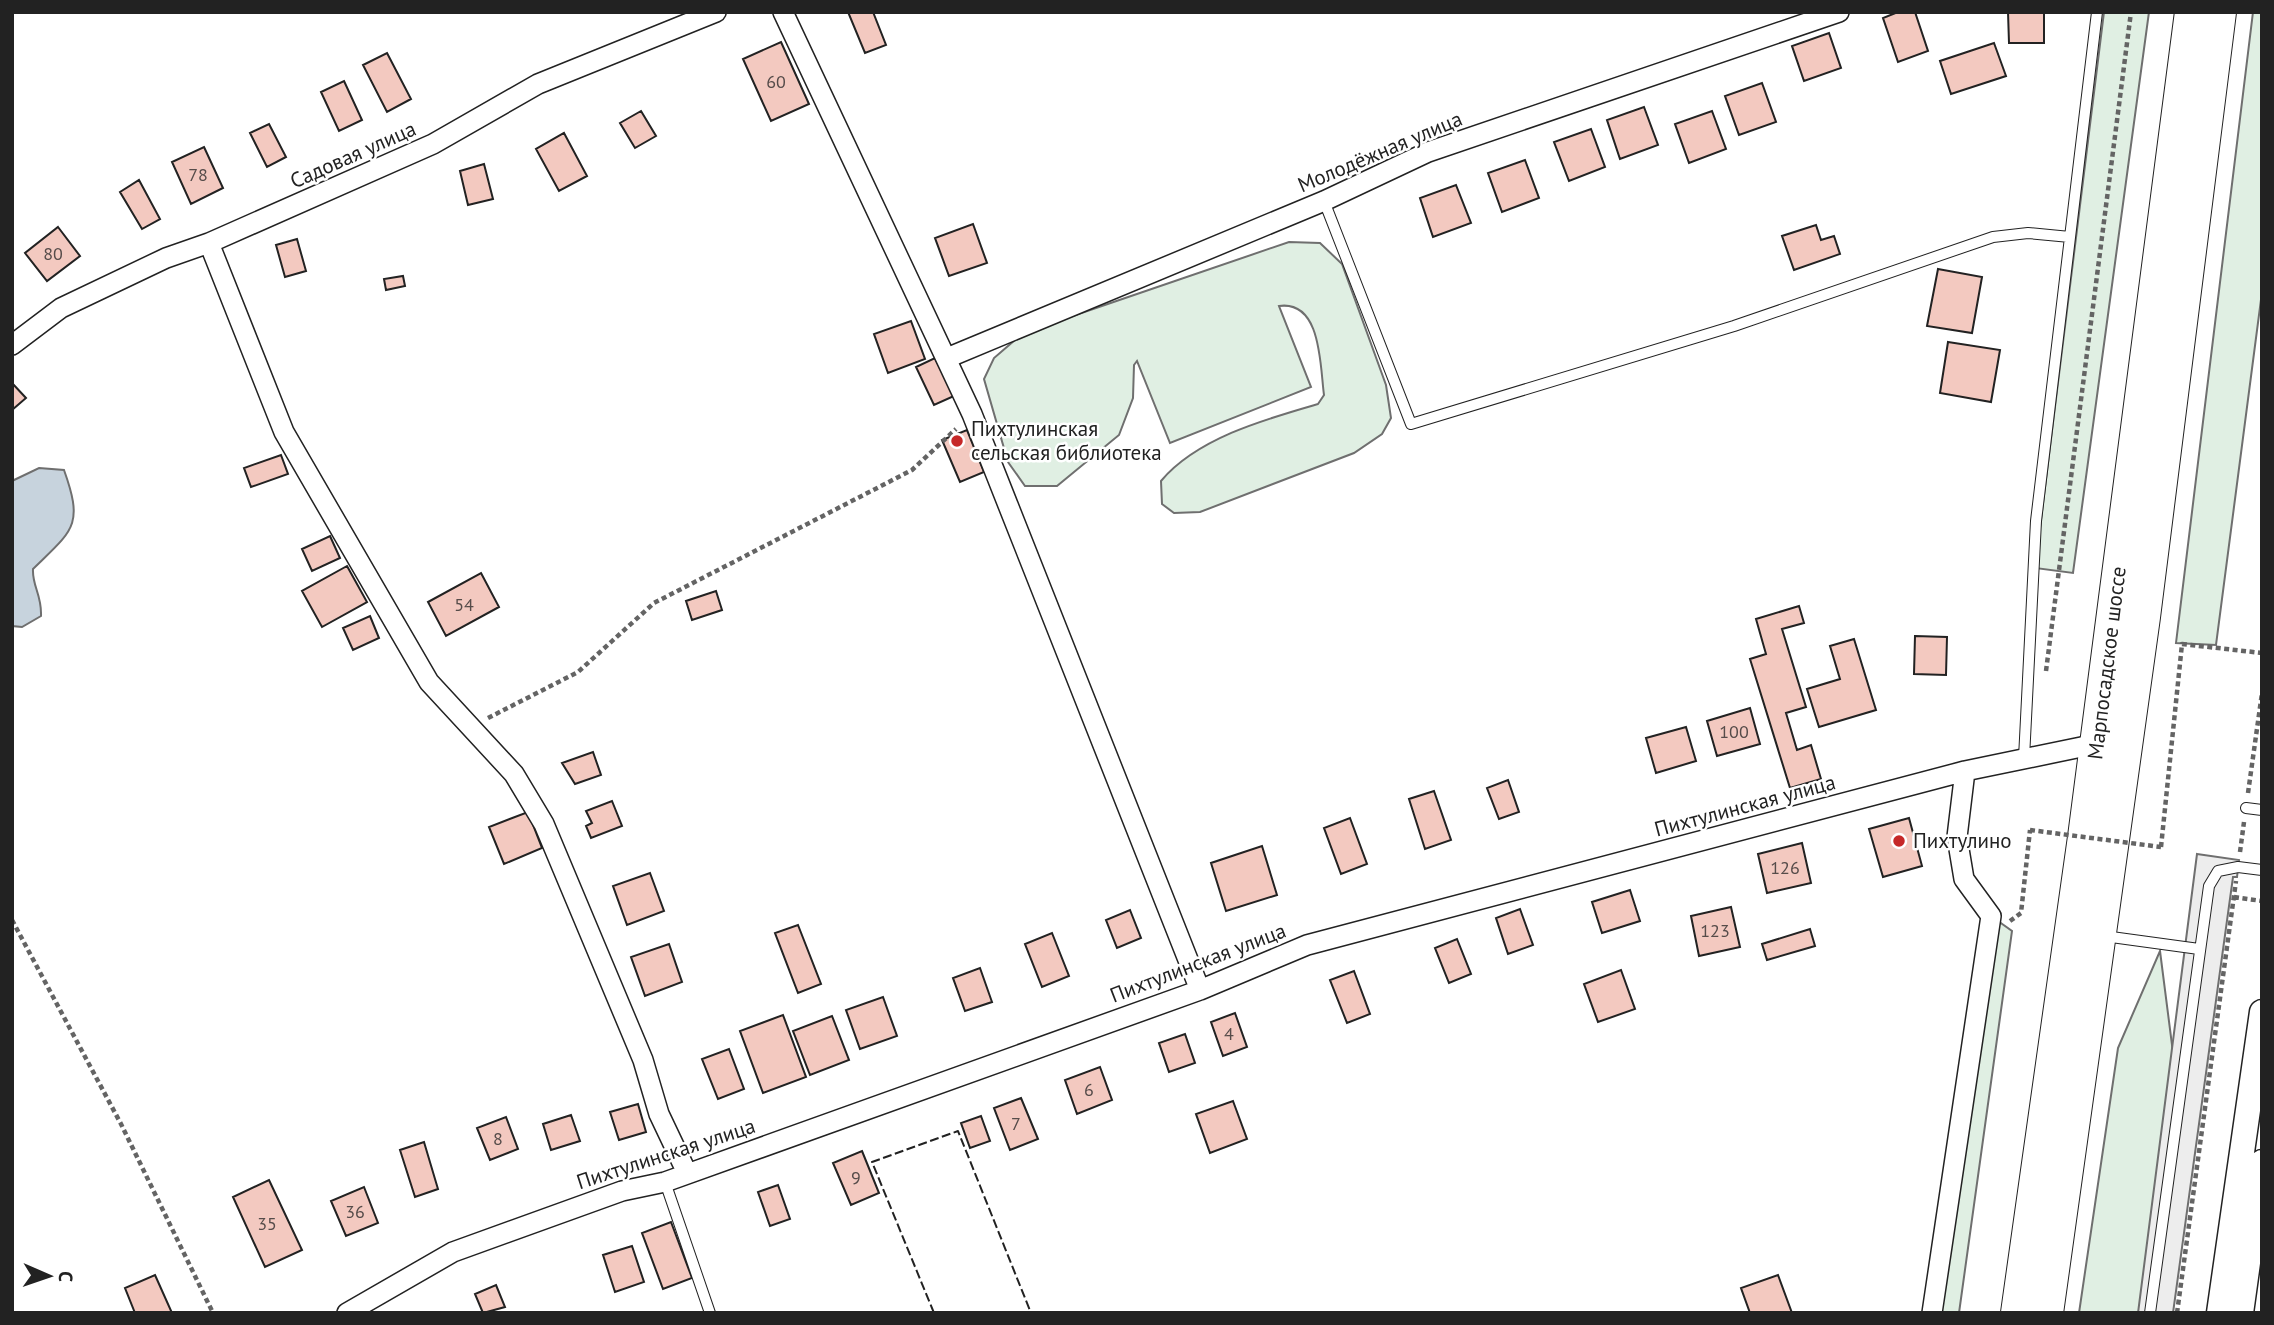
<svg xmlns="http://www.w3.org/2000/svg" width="2274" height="1325" font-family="'PT Sans',sans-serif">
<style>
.green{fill:#e0efe3;stroke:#6f6f6f;stroke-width:2}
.parking{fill:#ededed;stroke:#6f6f6f;stroke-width:2}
.water{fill:#c7d3dd;stroke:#6f6f6f;stroke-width:2}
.building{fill:#f3c9c0;stroke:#222;stroke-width:2}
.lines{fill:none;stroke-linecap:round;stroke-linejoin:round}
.service-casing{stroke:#222;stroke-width:12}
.minor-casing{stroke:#222;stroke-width:22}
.tertiary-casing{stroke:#222;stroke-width:27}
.primary-casing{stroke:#222;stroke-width:34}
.path{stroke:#646464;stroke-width:4.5;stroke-dasharray:5 3.5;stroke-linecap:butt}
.service{stroke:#fff;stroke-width:10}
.minor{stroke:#fff;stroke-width:19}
.tertiary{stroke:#fff;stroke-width:24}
.primary{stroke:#fff;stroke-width:32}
.path-bridge{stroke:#646464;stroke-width:4.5;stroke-dasharray:5 3.5;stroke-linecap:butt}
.fence{stroke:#222;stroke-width:2;stroke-dasharray:9 3.5;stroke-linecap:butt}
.poi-dot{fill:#c62828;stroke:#fff;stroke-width:2.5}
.labels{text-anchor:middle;stroke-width:5;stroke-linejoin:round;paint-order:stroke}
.number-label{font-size:18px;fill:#564c4a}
.street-label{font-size:21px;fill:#222;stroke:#fff}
.poi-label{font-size:21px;fill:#222;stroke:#fff;text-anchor:start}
</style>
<rect width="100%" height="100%" fill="#fff"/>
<path class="green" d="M2104,12H2149L2073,573L2035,568Z
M2253,12H2262V292L2216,645L2176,643Z
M1289,242L1320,243L1342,264L1386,385L1391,418L1382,434L1354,453L1200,512L1174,513L1162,504L1161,481C1197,438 1266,419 1318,404L1324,395C1320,367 1322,300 1279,306L1311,387L1170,443L1137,361L1134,365L1133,398L1119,435L1057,486H1025L1008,462L984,379L994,358L1023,333Z
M1991,916L2012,931L1959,1313H1932Z
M2160,951L2177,1084L2145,1313H2079L2118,1048Z"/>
<path class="parking" d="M2197,854L2239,860L2237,877H2233L2173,1313H2138Z"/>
<path class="water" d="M39,468L64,470C84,526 73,530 33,569C32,586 42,595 41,616L22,627L12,626V481Z"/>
<path class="building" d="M848,12H873L886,45L865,53Z
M1898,12H1915L1928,51L1898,62L1883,18Z
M2008,12H2044V43H2009Z
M1829,33L1841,68L1804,81L1792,46Z
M781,42L809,104L771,121L743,59Z
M1994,43L2006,76L1951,94L1940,61Z
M387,53L411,99L387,112L363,65Z
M344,81L362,120L339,131L321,92Z
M1762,83L1776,122L1739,135L1725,96Z
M1644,107L1658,145L1620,159L1607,120Z
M641,111L656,136L635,148L620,123Z
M1712,111L1726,149L1689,163L1675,124Z
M269,124L286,157L267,167L250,133Z
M1591,129L1605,167L1569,181L1554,142Z
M564,133L587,176L559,191L536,149Z
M204,147L223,188L191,204L172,162Z
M1525,160L1539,198L1502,212L1488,173Z
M484,164L493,199L468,205L460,171Z
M139,180L160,219L142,229L120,192Z
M1456,185L1471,223L1433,237L1420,198Z
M973,224L987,263L949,276L935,238Z
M1816,225L1821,240L1834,236L1840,254L1794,270L1782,236Z
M58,227L80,256L47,281L25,253Z
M297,239L306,271L285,277L276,245Z
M1938,269L1982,277L1972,333L1927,326Z
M403,276L405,286L386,290L384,279Z
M911,321L925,359L888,373L874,334Z
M1948,342L2000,350L1991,402L1940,393Z
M935,358L954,396L934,405L916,367Z
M12,383L26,398L12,410Z
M967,430L984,472L960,482L942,440Z
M281,455L288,474L251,487L244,468Z
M330,536L340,558L312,571L302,549Z
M347,566L367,602L322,627L302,591Z
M481,573L499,607L446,636L428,602Z
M716,591L722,610L692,620L686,601Z
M1799,606L1804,623L1782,629L1806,707L1786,713L1797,750L1811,745L1821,779L1790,788L1750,659L1766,654L1756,619Z
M370,616L379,638L353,650L343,628Z
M1915,636L1947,637L1946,675L1914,674Z
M1854,639L1876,710L1819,727L1807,689L1840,679L1830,646Z
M1750,708L1760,744L1717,756L1707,721Z
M1686,727L1696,761L1656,773L1646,738Z
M593,752L601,775L575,784L562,763Z
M1508,780L1519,812L1499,819L1487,788Z
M1434,791L1451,840L1425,849L1409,799Z
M612,801L622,826L591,838L586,826L592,823L586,811Z
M528,812L542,848L504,864L489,827Z
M1350,818L1367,864L1341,874L1324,828Z
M1909,818L1922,866L1883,877L1869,829Z
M1802,843L1811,883L1767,893L1758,854Z
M1262,846L1277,895L1226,911L1211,863Z
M650,873L664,911L627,925L613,886Z
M1630,890L1640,921L1602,933L1592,902Z
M1731,907L1740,947L1699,956L1691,916Z
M1520,909L1533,945L1508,954L1496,918Z
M1130,910L1141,938L1117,948L1106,920Z
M798,925L821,984L798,993L775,933Z
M1810,929L1815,946L1767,960L1762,944Z
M1052,933L1069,976L1042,987L1025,944Z
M1457,939L1471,974L1449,983L1435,948Z
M669,944L682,982L645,996L631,957Z
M980,968L992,1002L965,1011L953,978Z
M1621,970L1635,1009L1598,1022L1584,984Z
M1354,971L1370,1014L1347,1023L1330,980Z
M883,997L897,1036L860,1049L846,1010Z
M1235,1013L1247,1047L1223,1056L1211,1022Z
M783,1015L806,1077L763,1093L740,1031Z
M832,1016L849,1060L810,1075L793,1031Z
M1185,1034L1195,1063L1169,1072L1159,1043Z
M729,1049L744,1089L718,1099L702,1059Z
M1100,1067L1112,1100L1077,1114L1065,1080Z
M1021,1098L1038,1139L1010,1150L994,1108Z
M1233,1101L1247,1139L1210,1153L1196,1114Z
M638,1104L646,1132L619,1140L610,1112Z
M571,1115L580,1141L551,1150L543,1124Z
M981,1116L990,1141L970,1148L961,1123Z
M506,1117L518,1149L490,1160L477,1128Z
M424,1142L438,1189L415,1197L400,1150Z
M862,1151L879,1193L851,1205L833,1163Z
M269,1180L302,1250L265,1267L233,1197Z
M778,1185L790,1219L770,1226L758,1192Z
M364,1187L378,1223L346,1236L331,1201Z
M671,1222L692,1278L663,1289L642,1233Z
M632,1246L644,1282L615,1292L603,1255Z
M155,1275L172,1313H135L125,1288Z
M1778,1275L1792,1313H1750L1741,1288Z
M496,1285L505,1307L483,1313L475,1294Z"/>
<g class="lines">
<defs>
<path id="service" d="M1324,201L1411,424L1734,326L1993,237L2028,233L2070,237
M2024,758L2036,521L2097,12
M2246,808L2262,810
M2104,936L2199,949
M665,1182L710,1313
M2150,1313L2209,886L2218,871L2238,867L2262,870"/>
<path id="minor" d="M783,12L972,414L1200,990
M209,243L284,432L429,682L514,774L544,824L643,1060L659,1114L687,1173
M12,345L61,308L166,258L209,243L433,144L538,84L716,12
M947,358L1324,201L1428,152L1839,12
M347,1313L453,1252L622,1191L665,1182L1200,990L1307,945L1965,771L2096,744
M1932,1313L1991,916L1964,879L1957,837L1965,771"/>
<path id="tertiary" d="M2219,1313L2262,1012
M2241,1313L2262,1162"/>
<path id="primary" d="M2017,1313L2084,837L2191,12
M2047,1313L2144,617L2220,12"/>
</defs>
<use href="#service" class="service-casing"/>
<use href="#minor" class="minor-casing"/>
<use href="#tertiary" class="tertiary-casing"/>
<use href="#primary" class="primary-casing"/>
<path class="path" d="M2046,671L2131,12
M488,718L578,672L654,603L912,470L956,429
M2248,793L2262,693
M2161,847L2182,644L2262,653
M2240,852L2244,822
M2234,897L2262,901
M12,920L121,1124L213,1313
M2010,921L2021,913L2030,830
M2177,1313L2236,881"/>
<use href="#service" class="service"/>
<use href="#minor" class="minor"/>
<use href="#tertiary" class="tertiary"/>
<use href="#primary" class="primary"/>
<path class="path-bridge" d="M2030,830L2161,847"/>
<path class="fence" d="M934,1313L872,1162L958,1131L1031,1313"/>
</g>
<g class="poi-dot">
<circle cx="957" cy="441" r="7"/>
<circle cx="1899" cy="841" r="7"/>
</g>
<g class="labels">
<g class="number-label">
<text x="776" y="88">60</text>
<text x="198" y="181">78</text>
<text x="53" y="260">80</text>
<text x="464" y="611">54</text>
<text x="1734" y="738">100</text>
<text x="1785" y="874">126</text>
<text x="1715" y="937">123</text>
<text x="1229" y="1040">4</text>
<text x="1089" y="1096">6</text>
<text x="1016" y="1130">7</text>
<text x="498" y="1145">8</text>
<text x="856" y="1184">9</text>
<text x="355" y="1218">36</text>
<text x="267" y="1230">35</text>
</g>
<g class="street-label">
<text transform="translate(1380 152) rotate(-23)" y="7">Молодёжная улица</text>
<text transform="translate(353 155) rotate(-24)" y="7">Садовая улица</text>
<text transform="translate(2107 663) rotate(-83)" y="7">Марпосадское шоссе</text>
<text transform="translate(1745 806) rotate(-15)" y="7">Пихтулинская улица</text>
<text transform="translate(1198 963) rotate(-21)" y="7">Пихтулинская улица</text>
<text transform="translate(666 1154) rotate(-18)" y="7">Пихтулинская улица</text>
</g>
<g class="poi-label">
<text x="971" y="436">Пихтулинская<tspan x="971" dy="24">сельская библиотека</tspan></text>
<text x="1913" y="848">Пихтулино</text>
</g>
</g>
<rect width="2274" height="1325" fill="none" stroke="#222222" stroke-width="28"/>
<g transform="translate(49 1276) rotate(92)" stroke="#ffffff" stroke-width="5" paint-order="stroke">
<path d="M0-5L12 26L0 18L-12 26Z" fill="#222222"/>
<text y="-10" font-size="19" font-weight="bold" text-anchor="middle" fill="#222222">С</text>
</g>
</svg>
